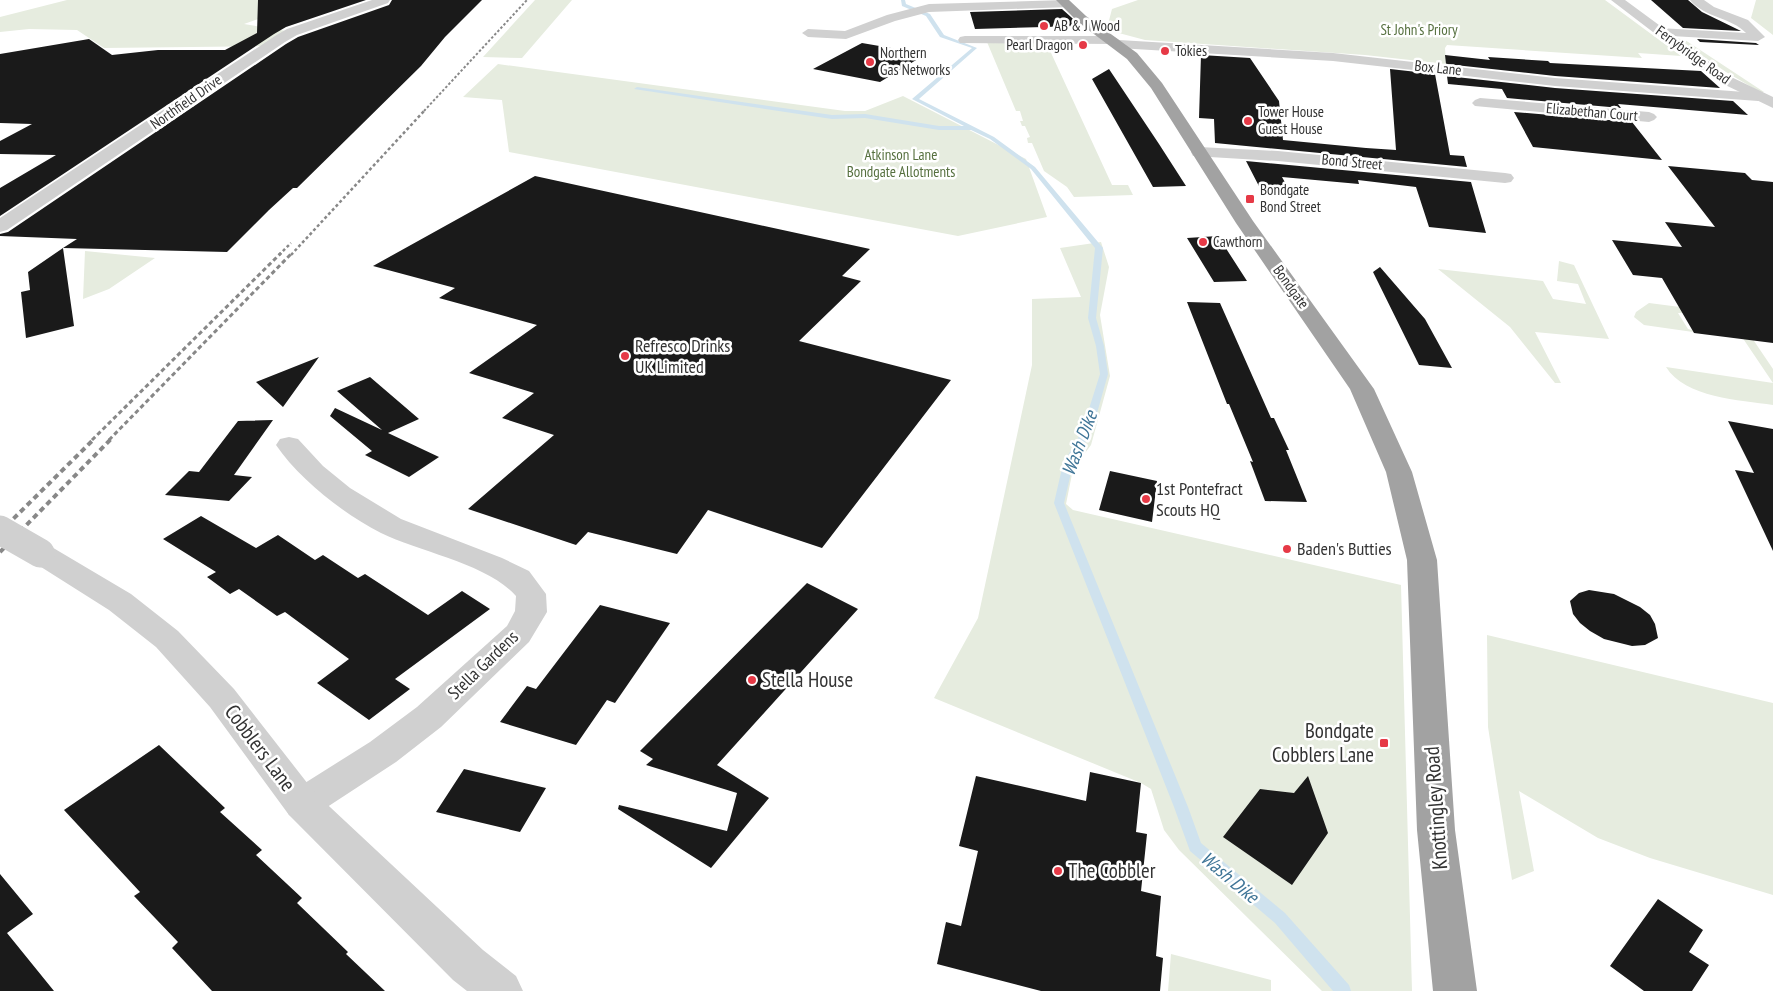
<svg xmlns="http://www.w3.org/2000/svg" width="1773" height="991" font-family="'PT Sans Narrow',sans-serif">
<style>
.green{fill:#e6ecdf}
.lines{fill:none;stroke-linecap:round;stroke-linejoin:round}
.stream{fill:#cfe2ee;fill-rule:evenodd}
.building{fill:#1a1a1a}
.minor{fill:#d0d0d0;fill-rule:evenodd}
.tertiary{fill:#d0d0d0;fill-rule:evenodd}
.trunk{fill:#a2a2a2;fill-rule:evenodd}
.rail-far3{stroke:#888;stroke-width:2;stroke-dasharray:2.5 2;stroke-linecap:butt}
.rail-far2{stroke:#888;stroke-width:2.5;stroke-dasharray:3 2.5;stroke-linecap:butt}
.rail-far1{stroke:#888;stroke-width:3;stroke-dasharray:4.5 3;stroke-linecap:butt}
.rail{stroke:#888;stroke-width:4;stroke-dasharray:5.5 4;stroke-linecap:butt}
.tertiary-bridge{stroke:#d0d0d0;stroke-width:29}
.poi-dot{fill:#e63946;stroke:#fff;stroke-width:2}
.labels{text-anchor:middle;stroke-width:5;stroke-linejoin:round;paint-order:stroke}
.far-poi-label{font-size:15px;fill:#333;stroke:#fff;text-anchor:start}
.far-park-label{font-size:15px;fill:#56703f;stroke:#fff}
.far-street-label{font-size:15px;fill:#333;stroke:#fff}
.poi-label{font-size:18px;fill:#333;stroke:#fff;text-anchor:start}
.street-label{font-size:18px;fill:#333;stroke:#fff}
.water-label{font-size:19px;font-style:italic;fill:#3f7597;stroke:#fff}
.near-poi-label{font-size:21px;fill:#333;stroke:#fff;text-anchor:start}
.near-street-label{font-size:21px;fill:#333;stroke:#fff}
</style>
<rect width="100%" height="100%" fill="#fff"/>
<path class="green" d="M67,0H312L244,24L292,32L269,46L104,48L77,30L29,29L0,32V17Z
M535,0H572L522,58L483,57Z
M1138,0H1605L1681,56L1638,53L1642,58L1447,45L1445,48L1446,64L1365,55L1145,40L1115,32L1107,28L1112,9Z
M1756,0H1773V35L1751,18Z
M1676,38L1685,40L1764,92H1760L1726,72Z
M987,42H1046L1112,185H1128L1133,195L1074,197L1067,187L1044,171L1032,143H1028L1027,138L1030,137L1025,126H1022L1020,121H1023L1020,111H1016Z
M498,64L845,111H865L903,96L1026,159L1047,217L958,236L509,152L502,100L463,97Z
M1101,242L1109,267L1100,315L1110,376L1091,445L1073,469L1066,504L1073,510L1401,585L1412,991H1322L1179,850L1164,830L1151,789L1141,783L934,698L978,618L1032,365V299L1081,297L1060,248Z
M85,251L155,258L109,289L83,299Z
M1559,261L1574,265L1609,339L1535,332L1561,383H1555L1510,327L1438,269L1543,281L1553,299L1586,304L1578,284L1557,281Z
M1649,303L1680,307L1684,313H1678L1688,329L1692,330L1693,332L1644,325L1634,317L1636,312Z
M1742,337L1752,338L1773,369V405C1740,400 1685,398 1666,367L1773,383Z
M1487,635L1773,703V895L1650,858L1598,838L1519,791L1534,871L1512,880L1488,727Z
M1171,954L1271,980V991H1168Z"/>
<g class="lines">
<path class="stream" d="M901,0H905L906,4L930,14L944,35L977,48L919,99L994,137L1035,167L1103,248L1096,318L1104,346L1108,374L1092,431L1073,464L1064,503L1188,807L1201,843L1285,913L1349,985L1351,991H1333L1275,923L1190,851L1174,807L1054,503L1063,464L1082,431L1100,374L1096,346L1088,318L1095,248L1031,169L990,139L971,130H939L865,118L832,119L634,89L637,87L832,115L865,114L939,126H964L912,99L972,48L940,37L926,16L902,6Z"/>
</g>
<path class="building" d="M258,0H366L286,27L274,34L0,216V188L56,155L0,154V141L32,124L0,123V54L89,39L112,55L158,50H225L257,33Z
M392,0H482L445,37L421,66L353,133L297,188H293L269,210L227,252L63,248L77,239L0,236V234L8,232L286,44L298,37L389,5Z
M1651,0H1688L1702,12L1741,31L1683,28Z
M1062,9L1081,26L975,29L970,12Z
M1697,39L1756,43L1759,45L1700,42Z
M862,43L926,54L880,82L813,69Z
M1201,55L1250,58L1279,101L1283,140L1366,148L1396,150L1390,69L1435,74L1450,155L1464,156L1467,167L1215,143L1214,119L1199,118Z
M1445,55L1490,60L1488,57L1548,61L1550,63L1701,71L1720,88L1555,76L1446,64Z
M1109,69L1159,144L1186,186L1153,187L1092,79Z
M1447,76L1555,88L1733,101L1748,115L1618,104L1621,108L1507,98L1502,89L1448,84Z
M1514,112L1632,122L1662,160L1533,147Z
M1246,161L1471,182L1486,233L1429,227L1416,187L1358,180L1359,184L1282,177L1292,195L1263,194Z
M1668,166L1745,173L1752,180L1773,182V343L1694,333L1662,278L1633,275L1612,240L1682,247L1665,222L1715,227Z
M535,176L870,249L842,276L861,281L799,341L951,380L822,548L708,510L677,554L588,532L576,545L468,509L554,435L502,418L534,393L469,373L537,325L439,298L455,288L373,266Z
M1218,236L1247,281L1214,282L1187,238Z
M63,248L74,326L26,338L21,292L30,290L28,272Z
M1380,267L1425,319L1452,368L1419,365L1373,272Z
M1187,302L1220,303L1271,418H1274L1289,450H1286L1307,502L1265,501L1250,461L1253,462L1229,404H1227Z
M319,357L283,407L256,382Z
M370,377L419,419L388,433L439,457L409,477L365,455L372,451L330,416L335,408L382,430L337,391Z
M273,420L234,475L252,477L229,501L165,495L189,471L199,472L238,421Z
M1728,421L1773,429V551L1735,470L1754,473Z
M1110,471L1157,481L1152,522L1099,510Z
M201,516L256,548L278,535L315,560L323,555L358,578L365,574L428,615L462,591L490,609L395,679L410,689L369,720L317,683L349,659L285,612L277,616L239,589L230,594L207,577L216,572L163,539Z
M807,583L858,609L717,765L769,798L711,868L618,809L619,805L727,831L737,793L646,765L653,759L640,751Z
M1589,590L1614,594L1640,607L1650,615L1655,624L1658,638L1645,645L1632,646L1604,639L1590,631L1580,623L1573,614L1570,601L1579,593Z
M600,605L670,623L615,703L607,700L576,745L500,722L527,686L536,689Z
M159,745L225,808L220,812L262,850L256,855L302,898L297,903L348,952L346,954L385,991H212L172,948L178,942L134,896L140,892L64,810Z
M464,769L546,788L520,832L436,812Z
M1090,772L1141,783L1136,832L1147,834L1141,891L1161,896L1156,956L1163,958L1160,991H1041L937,964L946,922L961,926L978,851L959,846L976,776L1086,801Z
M1308,776L1328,833L1292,885L1223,837L1260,789L1294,793Z
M0,874L33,914L7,933L54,991H0Z
M1658,899L1703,930L1689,952L1709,965L1692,991H1644L1610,966Z"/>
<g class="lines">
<path class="minor" d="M372,0H390L388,3L297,35L285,42L7,230L0,232V218L275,36L287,29Z
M1065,0L1069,1L1071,4L1069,7L929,12L895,21L846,39L808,37L802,33L808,29L845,31L887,15L929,4Z
M1690,0H1704L1714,7L1748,20L1765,37L1758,41L1654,35L1653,32L1654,29L1659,28L1746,33C1731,17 1705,18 1690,0Z
M965,36H1113L1119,40L1333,53L1555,78L1758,93L1763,94L1765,97L1763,100L1758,101L1555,86L1333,61L1118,48L1111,44L960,43L958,40L960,37Z
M1480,98L1649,112L1654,114L1657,117L1654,120L1649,122L1475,106L1472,103L1475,100Z
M1199,147L1278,151L1505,173L1511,174L1514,178L1511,182L1505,183L1278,161L1193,156L1191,152L1193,148Z
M289,437L298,439L323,466L350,488L401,519L502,558L529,571L546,594L547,612L529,642L441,727L396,762L315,815L302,820L289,815L283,804L289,793L370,742L417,707L507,626L515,611L516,596C488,564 420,552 381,533C345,515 299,479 276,445L280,439Z"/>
<path class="tertiary" d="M1611,0H1625L1727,75L1773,97V108L1717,81Z
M40,543L50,546L131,594L178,631L234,689L315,793L483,950L516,976L523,991H467L453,980L289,815L210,707L156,647L109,610L30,560L25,553L30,546Z"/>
<path class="trunk" d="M1056,0H1069L1086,16L1137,53L1162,83L1253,221L1374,389L1412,472L1437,560L1455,830L1477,991H1433L1417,830L1407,560L1386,472L1350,389L1236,223L1151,88L1127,59L1078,22Z"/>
<path class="rail-far3" d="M424,111L527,0"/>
<path class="rail-far2" d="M279,255L291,243
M291,255L425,110"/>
<path class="rail-far1" d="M92,440L281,253
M109,440L292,253"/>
<path class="rail" d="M0,532L94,439
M0,552L111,439"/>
<path class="tertiary-bridge" d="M0,530L40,553"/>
</g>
<g class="poi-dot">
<circle cx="1044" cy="26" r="5"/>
<circle cx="1083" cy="45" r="5"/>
<circle cx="1165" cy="51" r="5"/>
<circle cx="870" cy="62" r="5"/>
<circle cx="1248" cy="121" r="5"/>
<rect x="1245" y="194" width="10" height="10" rx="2.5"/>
<circle cx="1203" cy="242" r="5"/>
<circle cx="625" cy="356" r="5"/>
<circle cx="1146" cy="499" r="5"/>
<circle cx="1287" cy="549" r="5"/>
<circle cx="752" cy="680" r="5"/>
<rect x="1379" y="738" width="10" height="10" rx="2.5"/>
<circle cx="1058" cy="871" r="5"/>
</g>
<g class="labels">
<g class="far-poi-label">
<text x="1054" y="31">AB &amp; J Wood</text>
<text x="1073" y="50" text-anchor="end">Pearl Dragon</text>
<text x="1175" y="56">Tokies</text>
<text x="880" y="58">Northern<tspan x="880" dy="17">Gas Networks</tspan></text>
<text x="1258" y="117">Tower House<tspan x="1258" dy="17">Guest House</tspan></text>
<text x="1260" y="195">Bondgate<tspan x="1260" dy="17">Bond Street</tspan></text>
<text x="1213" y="247">Cawthorn</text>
</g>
<g class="far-park-label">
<text x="1419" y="35">St John's Priory</text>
<text x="901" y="160">Atkinson Lane<tspan x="901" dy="17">Bondgate Allotments</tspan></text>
</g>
<g class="far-street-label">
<text transform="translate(1693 55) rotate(36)" y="5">Ferrybridge Road</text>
<text transform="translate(1438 68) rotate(6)" y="5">Box Lane</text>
<text transform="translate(186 102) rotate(-35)" y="5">Northfield Drive</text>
<text transform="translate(1592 112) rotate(5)" y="5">Elizabethan Court</text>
<text transform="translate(1352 162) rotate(5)" y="5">Bond Street</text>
<text transform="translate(1291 287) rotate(54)" y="5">Bondgate</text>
</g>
<g class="poi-label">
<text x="635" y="352">Refresco Drinks<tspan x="635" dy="21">UK Limited</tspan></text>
<text x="1156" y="495">1st Pontefract<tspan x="1156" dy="21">Scouts HQ</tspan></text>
<text x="1297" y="555">Baden's Butties</text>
</g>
<g class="street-label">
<text transform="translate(483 665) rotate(-44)" y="6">Stella Gardens</text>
</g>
<g class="water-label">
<text transform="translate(1079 443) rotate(-69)" y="7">Wash Dike</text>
<text transform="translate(1230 877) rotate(40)" y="7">Wash Dike</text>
</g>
<g class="near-poi-label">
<text x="762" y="687">Stella House</text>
<text x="1374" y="738" text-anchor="end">Bondgate<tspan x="1374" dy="24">Cobblers Lane</tspan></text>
<text x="1068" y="878">The Cobbler</text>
</g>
<g class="near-street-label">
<text transform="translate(260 748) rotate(53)" y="7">Cobblers Lane</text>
<text transform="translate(1436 808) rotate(-94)" y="7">Knottingley Road</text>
</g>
</g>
</svg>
